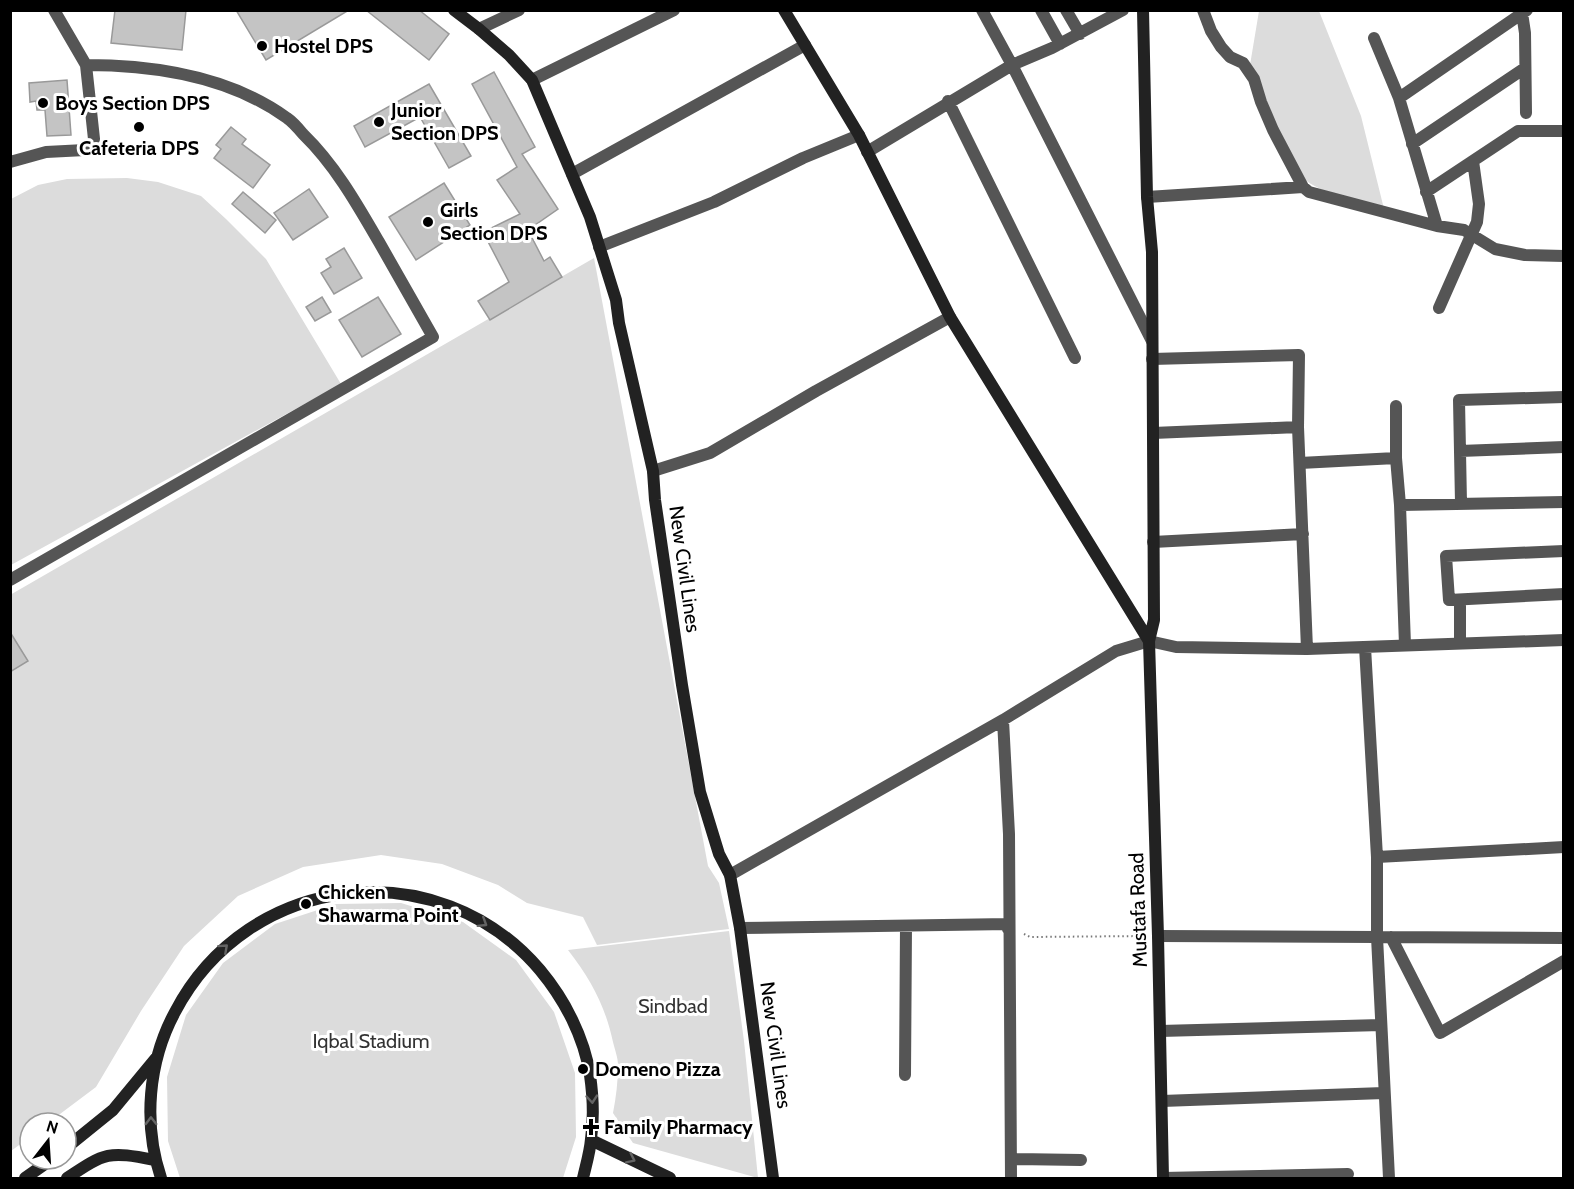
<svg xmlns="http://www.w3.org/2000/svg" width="1574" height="1189" font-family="Cabin,sans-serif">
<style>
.green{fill:#dcdcdc}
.building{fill:#c4c4c4;stroke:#999;stroke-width:1.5}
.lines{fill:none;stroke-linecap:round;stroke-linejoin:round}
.path{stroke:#777;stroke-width:2;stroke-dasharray:1.5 3;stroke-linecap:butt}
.street{stroke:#555;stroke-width:12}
.secondary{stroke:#222;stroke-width:12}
.oneway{stroke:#646464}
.poi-dot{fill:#000;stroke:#fff;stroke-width:2}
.labels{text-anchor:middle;stroke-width:6;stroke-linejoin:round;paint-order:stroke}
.poi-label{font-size:20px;font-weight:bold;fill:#000;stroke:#fff;text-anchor:start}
.street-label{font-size:20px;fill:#000;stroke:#fff}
.park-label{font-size:20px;fill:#333;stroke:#fff}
</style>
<rect width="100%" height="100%" fill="#fff"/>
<path class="green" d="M1259,11H1319L1361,116L1385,213L1335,197L1311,184L1289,169L1250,65Z
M127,178L158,182L201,196L226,219L266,259L341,384L11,565V199L38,185L67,179Z
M594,258L708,866L719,883L729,929L597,945L583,917L527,903L498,885L442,864L381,855L303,867L238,896L184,946L141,1011L96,1087L48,1123H30V1137L11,1151L10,595Z
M401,903L463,922L516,960L554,1012L575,1073L576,1137L563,1178H180L168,1141L167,1077L186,1015L223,963L275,924L336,904Z
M729,931L744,1041L758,1178L633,1143L613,1113C616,1097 618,1082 618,1065C618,1058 615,1050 613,1042C605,1005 591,980 568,950Z"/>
<path class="building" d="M115,10H186L182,50L111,43Z
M236,10H349L266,60Z
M366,10H419L449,34L429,60Z
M494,72L535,147L522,154L558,209L528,230L544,261L550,257L562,277L490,320L478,301L509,282L483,232L520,214L497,180L517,167L472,84Z
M67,80L71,135L47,136L45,110H37L36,101L30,102L29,83Z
M429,84L471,156L449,168L420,117L365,147L354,126Z
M231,127L246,139L242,144L270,165L253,188L214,158L221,149L216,145Z
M444,183L470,225L416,260L389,217Z
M309,189L328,217L293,240L274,213Z
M243,192L276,220L265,233L232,204Z
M344,248L362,278L334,294L321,273L331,267L326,259Z
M322,297L331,312L315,321L306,307Z
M378,297L401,334L362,357L339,320Z
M10,632L28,661L10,672Z"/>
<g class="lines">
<path class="path" d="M1024,934L1030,937L1146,936"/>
<path class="street" d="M982,10L1012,65L1152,341
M1041,10L1060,44
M1066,10L1080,34
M1203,10L1211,31L1221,47L1230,57L1243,63L1254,79L1261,102L1273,130L1303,187L1309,192L1437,226L1464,230L1495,249L1525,255L1564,256
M1522,13L1525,33L1526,113
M479,29L519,10
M1374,38L1399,98L1437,226
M532,80L674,10
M1399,98L1527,10
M948,101L1075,358
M1412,144L1525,68
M867,152L1012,65L1052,48L1123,10
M10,162L46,152L85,150L94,139L86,65L54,10
M572,174L805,45
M1426,192L1518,131H1564
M1147,197L1303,187
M599,247L714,202L803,158L859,135
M1439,308L1477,222L1479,204L1473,161
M1152,359L1299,355L1298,427L1307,649
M1396,406V458L1400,505L1405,645
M1153,433L1298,427
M1460,451L1564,447
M1300,463L1396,458
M653,471L710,453L816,391L950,317
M1461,503L1459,400L1564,397
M1400,505L1564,502
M1153,542L1303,534
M1564,551L1446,556L1449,600L1564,594
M10,580L433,337C415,305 397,274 379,242C357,204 335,165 303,134C298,128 293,122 287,118C229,76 156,65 86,65
M1460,600V644
M1365,647L1377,857L1564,847
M1003,720L1009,834L1011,1178
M730,875L1003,720L1116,651L1149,641L1176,647L1307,649L1564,640
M740,928L1009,924L1008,929
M1158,936L1377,937V857
M1391,937L1440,1033L1564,961
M1160,1031L1381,1025
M905,1075L906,926
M1162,1101L1384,1093
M1011,1159L1081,1160
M1163,1178L1348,1174
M1389,1178L1377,937L1564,938"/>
<path class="secondary" d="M454,10L479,29L509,55L532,80L590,217L616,300L619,323L653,471L655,500L682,685L700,792L719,854L730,875L740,928L773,1178
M784,10L859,135L950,317L1149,641
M1143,10L1147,197L1152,252L1154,620L1149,641L1158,936L1163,1178
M591,1140L670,1178
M66,1148L113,1110L156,1058
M25,1178L52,1159
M67,1178C106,1152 108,1151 155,1160
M161,1178C143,1124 148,1062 175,1012C248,872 438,850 540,970C565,1000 584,1037 590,1075C593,1096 594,1118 591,1139C590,1152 586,1165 583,1178"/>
</g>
<defs><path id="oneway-chevron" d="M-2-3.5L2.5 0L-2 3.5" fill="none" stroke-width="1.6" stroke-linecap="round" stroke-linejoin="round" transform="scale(1.5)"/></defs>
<g class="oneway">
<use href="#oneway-chevron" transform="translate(483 923) rotate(32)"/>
<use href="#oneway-chevron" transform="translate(224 948) rotate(-42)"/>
<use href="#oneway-chevron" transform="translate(592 1099) rotate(85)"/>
<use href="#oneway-chevron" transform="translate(151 1121) rotate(-91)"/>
<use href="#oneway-chevron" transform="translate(631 1159) rotate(26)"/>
</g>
<g class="poi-dot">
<circle cx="262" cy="46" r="6"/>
<circle cx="43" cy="103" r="6"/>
<circle cx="379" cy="122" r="6"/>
<circle cx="139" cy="127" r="6"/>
<circle cx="428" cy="222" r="6"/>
<circle cx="306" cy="904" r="6"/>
<circle cx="583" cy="1069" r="6"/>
<path d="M588 1118h6v6h6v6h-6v6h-6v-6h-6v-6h6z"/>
</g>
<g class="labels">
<g class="poi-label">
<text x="274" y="53">Hostel DPS</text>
<text x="55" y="110">Boys Section DPS</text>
<text x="391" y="117">Junior<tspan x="391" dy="23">Section DPS</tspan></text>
<text x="139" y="155" text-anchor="middle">Cafeteria DPS</text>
<text x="440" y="217">Girls<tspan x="440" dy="23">Section DPS</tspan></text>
<text x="318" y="899">Chicken<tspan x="318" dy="23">Shawarma Point</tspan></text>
<text x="595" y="1076">Domeno Pizza</text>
<text x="604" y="1134">Family Pharmacy</text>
</g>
<g class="street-label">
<text transform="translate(685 569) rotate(82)" y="7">New Civil Lines</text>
<text transform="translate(1138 910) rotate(-92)" y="7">Mustafa Road</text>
<text transform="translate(776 1045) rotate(82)" y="7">New Civil Lines</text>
</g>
<g class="park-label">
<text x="673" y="1013">Sindbad</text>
<text x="371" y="1048">Iqbal Stadium</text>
</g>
</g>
<rect width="1574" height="1189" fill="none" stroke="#000000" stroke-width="24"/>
<g transform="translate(48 1141) rotate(17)"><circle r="28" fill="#ffffff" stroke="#999999" stroke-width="1.5"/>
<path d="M0-4.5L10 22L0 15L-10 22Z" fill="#000000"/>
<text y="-9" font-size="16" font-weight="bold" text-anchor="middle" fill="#000000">N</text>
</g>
</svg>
